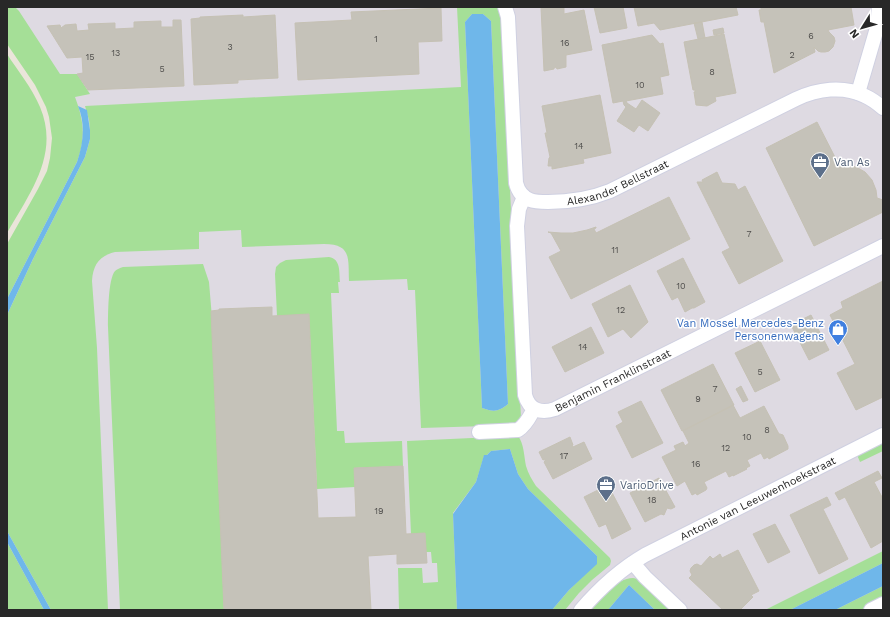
<svg xmlns="http://www.w3.org/2000/svg" width="890" height="617" font-family="'Work Sans',sans-serif">
<style>
.industrial{fill:#dedae2}
.green{fill:#a5df97;fill-rule:evenodd}
.water{fill:#6fb7ea}
.building{fill:#c5c2b9;stroke:#c5c1b4}
.lines{fill:none;stroke-linecap:round;stroke-linejoin:round}
.minor-casing{stroke:#cfd0e1;stroke-width:16}
.minor{stroke:#fff;stroke-width:14}
.labels{text-anchor:middle;stroke-width:3;stroke-linejoin:round;paint-order:stroke}
.number-label{font-size:9px;fill:#4f4e4c}
.service-label{font-size:11px;fill:#4e5e75;stroke:#fff;text-anchor:start}
.street-label{font-size:11px;fill:#282828;stroke:#fff}
.shop-label{font-size:11px;fill:#366cbe;stroke:#fff;text-anchor:end}
</style>
<rect width="100%" height="100%" fill="#eae5da"/>
<path class="industrial" d="M7,7H883V610H99L70,281L117,205Z"/>
<path class="green" d="M7,7H15L19,11L60,74H77L90,94L75,97C84,121 86,138 77,162L7,299V244L38,189L47,171L50,158L52,138L49,117L46,107L35,85L7,44Z
M457,7H497L500,12L502,23L521,418L516,425L421,428L415,290H408L407,279L349,281C348,259 352,244 324,244L242,247L241,230L199,232V249L115,252C99,256 93,265 92,281L97,348L108,610H51L7,531V315L33,259L85,157L90,139V130L89,120L85,106L461,87ZM472,14H483L491,21L508,404C498,412 494,412 482,408L465,22Z
M7,54C18,71 32,88 40,107C60,154 30,193 7,233Z
M329,257C341,259 339,272 340,282H338L339,293H331L337,431H344L345,443L402,441L403,466L354,468L355,487L317,489L309,315L277,316L275,274L276,267L280,263L286,260Z
M203,264L209,282L212,318L224,610H120L108,327C108,316 108,279 115,271C117,269 120,268 123,267Z
M518,436C524,443 524,457 526,466C528,473 532,480 536,486L610,558L611,561L610,565L592,580L579,593L565,610H552L569,590L581,578L597,556L528,489L518,474L510,449L491,451L487,455L484,456L476,482L453,513L457,610H399L398,568H422L423,583L438,582L437,563H432L431,552H426L425,533L411,534L407,441Z
M883,442V451L860,462L857,455Z
M7,542L44,610H8L7,608Z
M883,551V563L790,610H765Z
M633,578L638,579L672,610H655L629,585L608,610H590C601,599 616,578 633,578Z
M883,586V599L861,610H835Z"/>
<path class="water" d="M472,14H483L491,21L508,404C498,412 494,412 482,408L465,22Z
M78,106L87,110L90,130V139L85,157L33,259L7,315V299L77,162C83,144 86,125 78,106Z
M510,449L518,474L528,489L597,556V564L569,590L552,610H457L453,514L476,482L484,455H487L491,451Z
M7,531L51,610H44L7,542Z
M883,563V586L835,610H790Z
M629,585L655,610H608Z"/>
<path class="building" d="M541,7H564V14L584,10L592,50L566,55V67L557,69L556,67L554,68V69L544,71Z
M594,7H623L627,28L600,33Z
M634,7H736L738,15L660,30L654,23L638,26Z
M761,7H851L854,25L828,30L829,32L834,37L835,41L833,47L829,51L825,52H821L818,51L814,47L815,52L774,73L764,22H761L759,10H761Z
M441,8L442,41L418,42L419,74L298,80L295,23L352,20L351,12Z
M243,15V17L275,15L278,78L238,80V83L194,85L191,19L200,18V17Z
M173,20H181L184,86L88,90L77,74L83,73L82,57L67,58L47,26L60,25L61,28L65,25L76,24L77,31L89,30L88,24L115,23V29L134,28V22L161,21V27H173Z
M702,22L705,38L698,39L694,23Z
M723,28L724,33L714,35L713,30Z
M724,34L736,93L715,97L716,101L707,106L696,105L694,92H695V90H693L684,42Z
M652,35L660,44L663,43L669,75L660,77L663,94L626,101L627,103L636,109L642,100L660,113L648,131L639,125L634,132L617,121L626,107L624,105L623,101L613,103L602,45Z
M600,95L611,153L583,159L584,163L552,169V166H548L549,158L550,157L545,133H547L542,106Z
M817,122L839,165L847,164L858,168L865,172L872,180L876,190L877,198L883,200V212L814,246L766,148Z
M717,172L722,183L735,184L738,190L745,186L783,261L739,284L722,252L730,248L697,182H703L702,180Z
M669,197L690,239L571,299L549,257L561,251L551,233L548,232L561,233H573L587,230L596,227V228L594,229L596,233Z
M683,258L705,302L694,308H692L685,312L678,297L672,300L657,271Z
M883,281V397L856,410L837,373L855,364L830,315L843,308L841,302Z
M630,285L648,322L631,338L623,329L608,337L592,304Z
M272,307V316L309,314L318,518L356,517L354,468L403,466L406,534L425,533L427,563L397,564V554L368,556L371,610H224L211,311L219,310V309Z
M811,315L829,350L809,360L791,325Z
M591,327L604,353L565,372L552,347Z
M760,341L780,380L755,392L735,353Z
M713,364L734,405L682,431L661,390Z
M741,386L748,400L743,402L736,389Z
M641,401L663,443L632,458L616,426L623,422L618,412Z
M733,405L740,418L764,406L779,434H780L783,435L788,446V449L769,459L768,457L764,459L761,453L747,460L750,466L746,468L747,469L733,476V475L729,477L726,471L704,482L707,488L706,490L697,495L696,493L692,495L685,481L677,486L662,457L676,450L674,446L683,442L685,446L689,443L683,431Z
M570,437L573,445H572L573,447L584,442L592,459L553,479L544,462L545,461V459L543,460L539,452Z
M878,471L882,478L874,482L883,499V541L871,548L845,497L839,500L835,493Z
M659,478L675,507L671,509L667,508L664,515L661,514L645,522L630,493Z
M608,485L631,529L612,539L606,524L599,527L584,497Z
M827,497L831,505L823,509L848,559L819,574L790,515Z
M775,524L790,552L768,563L753,534Z
M738,550L759,591L751,595L753,597L740,610H723L689,578L692,575L690,571L691,568L694,565L697,564L701,566L710,556L713,559L720,554L722,558Z"/>
<g class="lines">
<defs>
<g id="minor">
<path id="s1" d="M505,7L508,17L516,183C518,191 522,197 530,200C535,202 542,202 548,202C570,202 590,199 610,191L796,99C817,89 843,85 865,96C872,99 877,103 883,108"/>
<path d="M858,93L877,28L879,7"/>
<path id="s2" d="M524,197L519,209L517,226L525,395C529,410 541,414 555,409L883,246"/>
<path d="M479,432L518,430C526,425 530,416 534,409"/>
<path d="M633,563L645,577L680,610"/>
<path id="s3" d="M581,610C599,589 621,569 645,555L883,435"/>
<path d="M871,610L883,604"/>
</g>
</defs>
<use href="#minor" class="minor-casing"/>
<use href="#minor" class="minor"/>
</g>
<defs>
<symbol id="office-pin" viewBox="-11 -11 22 30"><path d="M0 17L-7.5 6A9.5 9.5 0 1 1 7.5 6Z" fill="#5c6f8a" stroke="#fff"/><path d="M-6-3h4V-5.5h4V-3h4V5H-6ZM-1-4.5V-3h2v-1.5ZM-6 0V1H6V0Z" fill="#fff"/></symbol>
<symbol id="shop-pin" viewBox="-11 -11 22 30"><path d="M0 17L-7.5 6A9.5 9.5 0 1 1 7.5 6Z" fill="#3f7fe0" stroke="#fff"/><path d="M-5-2.5h2.3a2.7 3.5 0 0 1 5.4 0H5L5.5 6h-11ZM-1.5-2.5h3a1.5 2.3 0 0 0-3 0Z" fill="#fff"/></symbol>
</defs>
<g fill-rule="evenodd">
<use href="#office-pin" x="809" y="151" width="22" height="30"/>
<use href="#shop-pin" x="827" y="318" width="22" height="30"/>
<use href="#office-pin" x="595" y="474" width="22" height="30"/>
</g>
<g class="labels">
<g class="number-label">
<text x="811" y="39">6</text>
<text x="376" y="42">1</text>
<text x="565" y="46">16</text>
<text x="230" y="50">3</text>
<text x="116" y="56">13</text>
<text x="792" y="58">2</text>
<text x="90" y="60">15</text>
<text x="162" y="72">5</text>
<text x="712" y="75">8</text>
<text x="640" y="88">10</text>
<text x="579" y="149">14</text>
<text x="749" y="237">7</text>
<text x="615" y="253">11</text>
<text x="681" y="289">10</text>
<text x="621" y="313">12</text>
<text x="583" y="350">14</text>
<text x="760" y="375">5</text>
<text x="715" y="392">7</text>
<text x="698" y="402">9</text>
<text x="767" y="433">8</text>
<text x="747" y="440">10</text>
<text x="726" y="451">12</text>
<text x="564" y="459">17</text>
<text x="696" y="467">16</text>
<text x="652" y="503">18</text>
<text x="379" y="514">19</text>
</g>
<g class="service-label">
<text x="834" y="166">Van As</text>
<text x="620" y="489">VarioDrive</text>
</g>
<g class="street-label">
<text dy="4" stroke="none"><textPath href="#s1" startOffset="291">Alexander Bellstraat</textPath></text>
<text dy="4" stroke="none"><textPath href="#s2" startOffset="302">Benjamin Franklinstraat</textPath></text>
<text dy="4" stroke="none"><textPath href="#s3" startOffset="211">Antonie van Leeuwenhoekstraat</textPath></text>
</g>
<g class="shop-label">
<text x="824" y="327">Van Mossel Mercedes-Benz<tspan x="824" dy="13">Personenwagens</tspan></text>
</g>
</g>
<rect width="890" height="617" fill="none" stroke="#282828" stroke-width="16"/>
<g transform="translate(862 28) rotate(233)" stroke="#ffffff" stroke-width="3" paint-order="stroke">
<path d="M0-3L7 15L0 10L-7 15Z" fill="#282828"/>
<text y="-6" font-size="11" font-weight="bold" text-anchor="middle" fill="#282828">N</text>
</g>
</svg>
